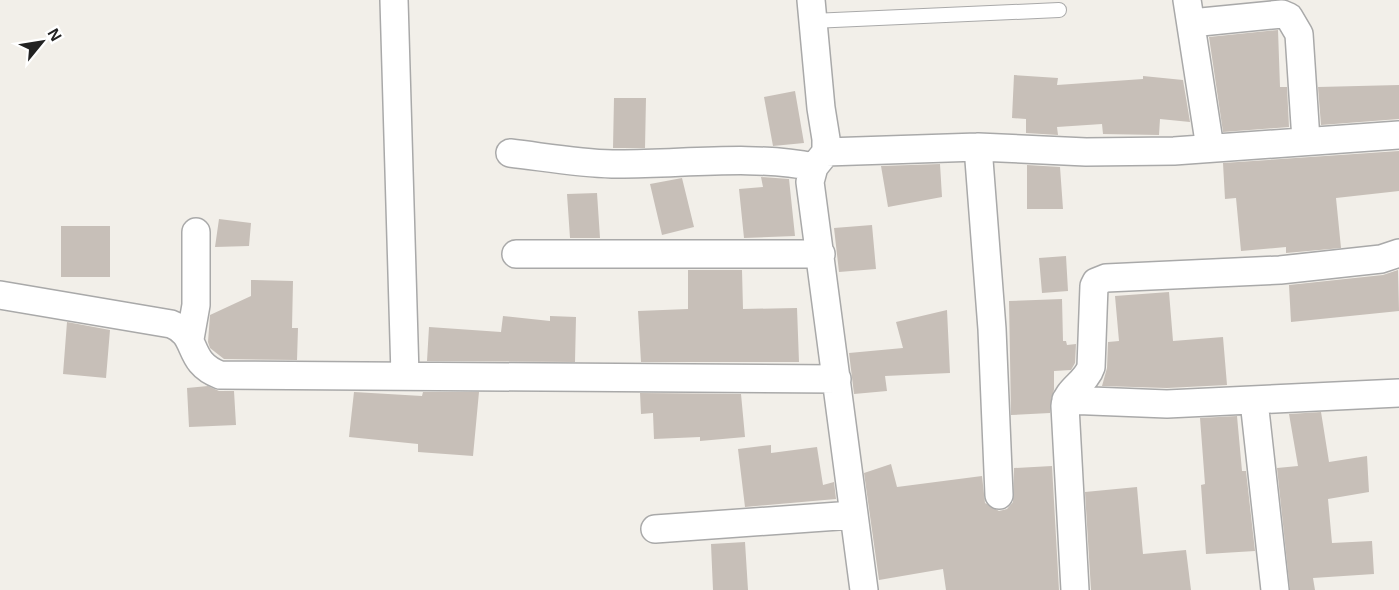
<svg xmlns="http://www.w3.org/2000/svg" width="1399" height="590" font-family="Helvetica,sans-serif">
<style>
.building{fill:#c7bfb8}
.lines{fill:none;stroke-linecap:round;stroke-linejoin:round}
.lane-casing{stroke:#a9a9a9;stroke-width:16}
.street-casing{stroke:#a9a9a9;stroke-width:30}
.lane{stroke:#fff;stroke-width:14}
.street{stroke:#fff;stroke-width:27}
</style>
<rect width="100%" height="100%" fill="#f2efe9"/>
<path class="building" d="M1278,30L1280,87H1287L1289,127L1223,132L1209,37Z
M1014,75L1058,78L1057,85L1143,79V76L1183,80L1190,122L1160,119L1159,135L1103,134L1102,124L1057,127L1058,135L1026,133V119L1012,118Z
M1399,85V119L1321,125L1318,87Z
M795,91L804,143L773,146L764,97Z
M614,98H646L645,148H613Z
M1399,151V191L1336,198L1341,248L1286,253V247L1241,251L1236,198L1225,199L1223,163Z
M940,164L942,197L888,207L881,166Z
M1027,165L1060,167L1063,209H1027Z
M761,177L789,179L795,236L744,238L739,189L763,187Z
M682,178L694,227L662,235L650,184Z
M597,193L600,238H570L567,194Z
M219,219L251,223L249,246L215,247Z
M872,225L876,269L839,272L834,228Z
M61,226H110V277H61Z
M1066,256L1068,291L1042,293L1039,258Z
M688,270H742L743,309L797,308L799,362H641L638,311L688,309Z
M1398,270L1399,311L1291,322L1289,285L1383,275Z
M251,280L293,281L292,328H298L297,360L224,359L210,348L208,342L210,315L251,296Z
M1169,292L1173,341L1223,337L1227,385L1167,388L1102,386L1107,368L1108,342L1119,341L1115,296Z
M1062,299L1063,341H1066L1067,345L1076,344L1075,363L1071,370L1054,371V389L1050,413L1011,415L1009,301Z
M947,310L950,373L885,376L887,391L854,394L849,353L903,348L896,322Z
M503,316L550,321V316L576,317L575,362L427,361L429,327L501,332Z
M67,322L110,330L106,378L63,374Z
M208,386L219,391H234L236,425L189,427L187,388Z
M354,392L422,396L423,392H479L473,456L418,452V444L349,437Z
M640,393L741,394L745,437L700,441V437L654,439L653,413L641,414Z
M1321,412L1329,462L1367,456L1369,492L1328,499L1332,543L1372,541L1374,574L1313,578L1315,590H1290L1277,468L1298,466L1289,414Z
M1237,416L1242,471H1246L1255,551L1206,554L1201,485L1205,484L1200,418Z
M771,445V453L817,447L823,485L834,482L836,499L745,507L738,449Z
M891,464L897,487L982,476L985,503L999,511L1007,509L1013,502L1014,468L1052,466L1059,590H946L943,569L879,580L864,473Z
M1137,487L1143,554L1186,550L1191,590H1091L1085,492Z
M745,542L748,590H713L711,544Z"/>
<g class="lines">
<defs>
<path id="lane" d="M812,21L1059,10"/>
<path id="street" d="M394,0L405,375
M811,0L821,108L826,139V152L814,167L810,182L864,590
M1187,0L1210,148
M1191,23L1282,14L1289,17L1299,34L1306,140
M978,147L992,329L999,495
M826,152L978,147L1086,152L1174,151L1399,135
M510,153C544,157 578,163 612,164C678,165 750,154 814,167
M516,254H821
M0,295L171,324C200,335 185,362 220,375L837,379
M190,339L196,305V232
M1066,400L1167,404L1399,393
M1254,401L1275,590
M655,529L853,515
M1075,590L1065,406C1066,390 1086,383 1091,367L1094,286L1096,282L1106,278L1280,270L1381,259L1399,253"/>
</defs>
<use href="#lane" class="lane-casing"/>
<use href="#street" class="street-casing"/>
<use href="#lane" class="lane"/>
<use href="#street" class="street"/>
</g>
<g transform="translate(42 42) rotate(60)" stroke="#ffffff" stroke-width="4.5" paint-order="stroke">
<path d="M0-4.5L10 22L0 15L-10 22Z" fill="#222222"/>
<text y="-9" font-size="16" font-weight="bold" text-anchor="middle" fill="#222222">N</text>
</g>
</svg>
